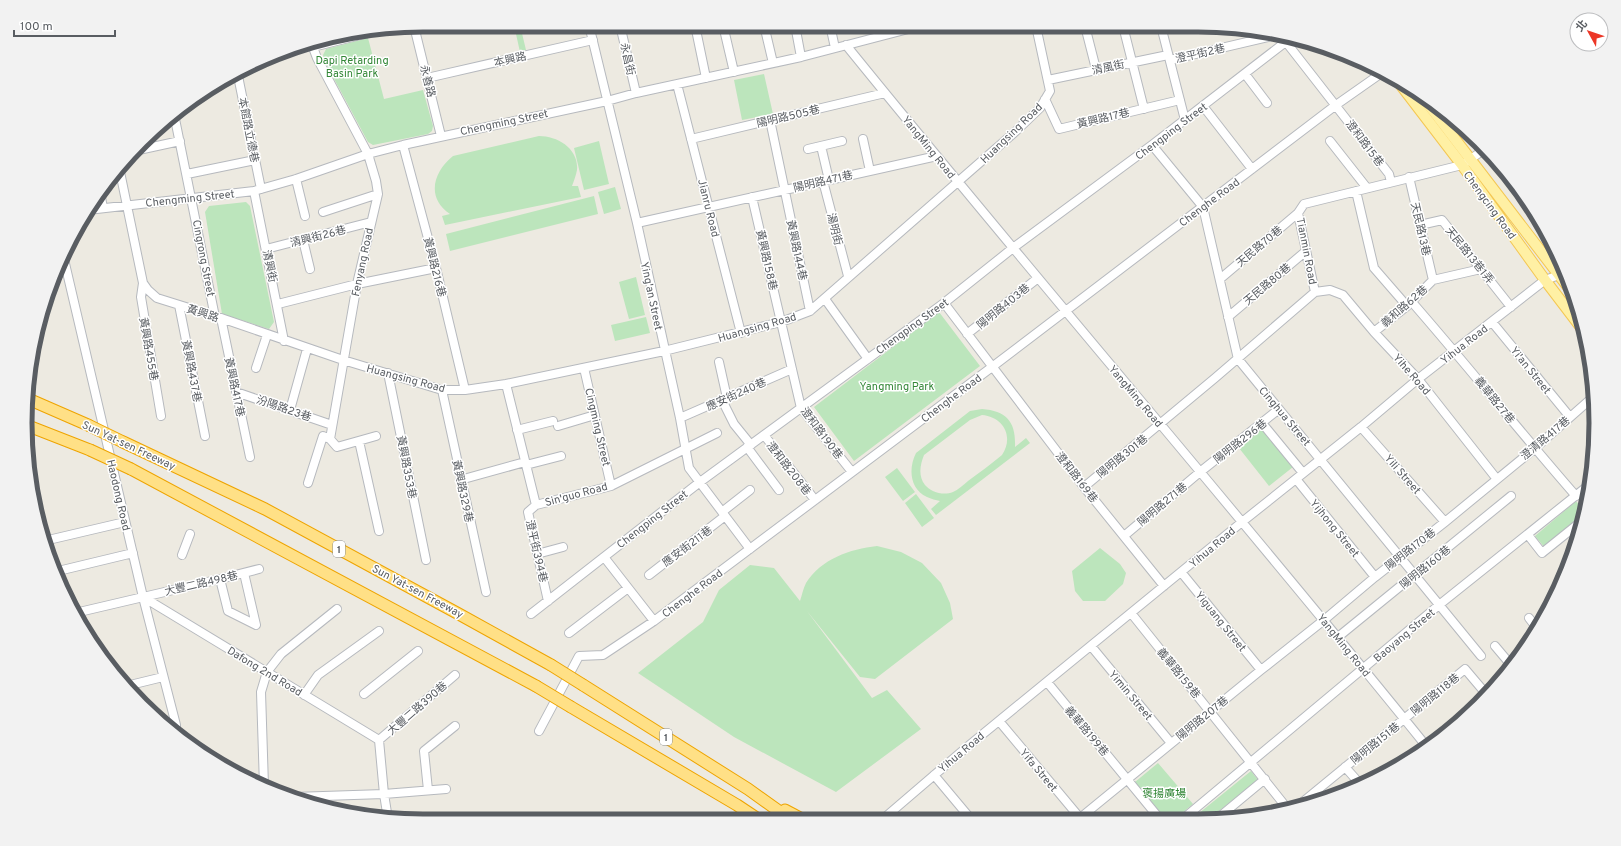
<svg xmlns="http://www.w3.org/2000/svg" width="1621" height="846" font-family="Overpass,'Noto Sans TC',sans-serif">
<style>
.green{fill:#bce5bc;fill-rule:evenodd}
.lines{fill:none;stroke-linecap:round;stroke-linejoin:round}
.minor-casing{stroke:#b6b9be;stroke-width:10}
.major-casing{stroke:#f4c753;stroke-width:12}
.highway-casing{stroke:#eea400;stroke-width:13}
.minor{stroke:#fff;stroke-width:8}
.major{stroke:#fff0a4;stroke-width:10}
.highway{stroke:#ffe086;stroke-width:11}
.highway-bridge-casing{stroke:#eea400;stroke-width:13;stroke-linecap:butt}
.highway-bridge{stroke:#ffe086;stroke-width:11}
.labels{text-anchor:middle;stroke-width:3;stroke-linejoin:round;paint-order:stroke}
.shield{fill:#fff;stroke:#8b8e91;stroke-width:1}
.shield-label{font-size:10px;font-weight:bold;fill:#595d62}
.street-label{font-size:11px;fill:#595d62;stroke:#fff}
.park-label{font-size:11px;fill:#338737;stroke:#fff}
.rim{fill:none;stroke:#595d62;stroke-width:5}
</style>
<rect width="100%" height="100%" fill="#edeae1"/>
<path class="green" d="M514,25H520L526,50L520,52Z
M368,38L384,99L423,90L433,126L432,131L428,134L373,145L368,142L325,62L323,55L326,49Z
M764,74L773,114L742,120L734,80Z
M539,136C558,136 579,149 577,170C576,175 574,181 572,186H578L581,197L445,225L442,216L450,214C426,198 433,172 453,156Z
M599,141L609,184L584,190L574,148Z
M615,187L621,209L604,214L598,192Z
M594,196L598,214L450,251L446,234Z
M246,202L250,206L274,322L269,329L222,314L205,212L209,206Z
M636,277L645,315L629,319L619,282Z
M939,312L980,366L854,461L814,407Z
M646,317L650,333L615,341L611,325Z
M982,409C1007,411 1016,422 1015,447L1026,438L1030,443L936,515L931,509L940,501C936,500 931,499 927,497C910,489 908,469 916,453L970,411ZM982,415C1004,417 1014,437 1002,455C991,464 979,473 968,481C963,485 958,490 953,492C943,496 931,492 925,485C918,476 920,465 924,455L970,420Z
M1262,429L1293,467L1269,486L1239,448Z
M897,468L915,492L903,501L885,477Z
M916,494L934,518L922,527L905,503Z
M1576,501L1585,512L1584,515L1545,548L1535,536Z
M877,546L901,552L922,563L941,583L950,603L953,619L875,679L860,677L807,611L872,698L887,690L921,729L836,792L734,737L638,673L703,622L719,590L750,565L774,568L800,601C802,595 803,589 806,583C821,559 850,549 877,546Z
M1100,548L1120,564L1126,573L1123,584L1105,601H1083L1075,591L1072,571Z
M1158,763L1193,804L1176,818H1165L1135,782Z
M1251,771L1258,780L1210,818H1193Z"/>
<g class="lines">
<defs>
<path id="minor" d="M589,25L637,223L680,418L689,468L750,549
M620,25L636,93
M695,25L706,78
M723,25L734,72
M764,25L773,63
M795,25L801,57
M830,25L835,48
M414,26L441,136
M1085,26L1096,69
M1123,26L1144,109
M1161,26L1185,120
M311,42L317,58L368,154L376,181L378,194L357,284L330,439
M1286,42L1389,174L1391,182
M846,45C1037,281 1236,510 1427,747
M313,47L388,28
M1170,60L1277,35
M235,73L238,76L261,189
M1245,74L1267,103
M427,78L593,40
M1048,80L1168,55
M677,84L741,333
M1045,99L1059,129L1180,100
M1203,106L1252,169
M174,114L215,317
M770,120L810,311
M691,139L885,93
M863,139L870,171
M1330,141L1367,188
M403,145L436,268L465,390
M1152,145L1203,207L1238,359L1481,656
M821,146L829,180
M808,149L842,141
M134,151L180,141
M119,167L143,283L148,290L157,298L221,318L343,360L442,390H465L506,384L664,351L781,322L810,311L1016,131L1040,108L1050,91L1036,26
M187,174L255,160
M1409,177L1433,280
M296,179L305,216
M823,181L848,276
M254,191L284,341
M1356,191L1374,268L1407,306
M100,192L103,208
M752,197L801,408L852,472
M88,210L254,191L296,179L368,154L403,145L607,101L636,93L801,57L920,26
M323,212L378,194
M637,223L937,156
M1420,225L1442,220L1511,307
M303,240L310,269
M266,249L371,222
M63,255L143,597L176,725V735
M1220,279L1298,213
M143,283L141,297L161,416
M1315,292L1330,290L1343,295L1374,332L1418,379L1496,478
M825,299L868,359
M1411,301C1467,365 1520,432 1576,496
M944,303L1084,487L1164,586
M278,304L357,284L436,268
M179,305L205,436
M1228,317L1306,251
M221,318L250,457
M1492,322L1570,417
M1374,332L1407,306L1433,280L1481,269
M967,334L1038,278
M719,362L727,398
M256,368L267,335
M584,368L611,486
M388,373L426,560
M506,384L536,505L611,486L717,433
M442,390L486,592
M236,392L332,425
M722,400L734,424L751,445
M290,410L307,349
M680,418L792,369
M1262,423L1303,473
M558,426L595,415
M1361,427L1445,522
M517,430L553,421
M764,435L815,500
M330,439L337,447L376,436
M359,441L379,531
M747,447L779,490
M526,465L561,456
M1296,479L1375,577
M460,480L525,462
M308,483L323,436L330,439
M1084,487L1215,378L1315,292L1298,213L1304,204L1462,165L1485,149
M1580,493L1587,501
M536,505L528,512L548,601
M722,512L750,490
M1528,535L1542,553L1583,520
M1124,536L1200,472L1279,409
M44,541L125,522
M537,554L563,547
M182,555L190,534
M604,557L654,621
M54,572L133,553
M1181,572L1261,670
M649,575L725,516
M220,579L228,611L256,625L244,573
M143,597L379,740L384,794L388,819
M75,613L220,579L259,569
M1131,613L1287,808
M531,614L700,482L944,303L1013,248L1152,145L1292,37
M1529,618L1536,627
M569,633L628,588
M1338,637L1511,496
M1091,646L1171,743
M1495,646L1511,665
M1047,682L1159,818
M126,686L163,677
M364,694L418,651
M304,695L318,675L379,631
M999,721L1080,818
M539,731L579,656L603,655L654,621L992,367L1336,105L1383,72
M379,740L455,675
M1345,767L1361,785
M934,775L970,818
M264,786L261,692L267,672L281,654L337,609
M428,790L424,751L455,726
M279,792L281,793
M324,796V808
M293,797L384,794L446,789
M1299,805L1465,669L1487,695
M1080,818L1261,670L1324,620L1375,577L1445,522L1534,449L1593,397
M1184,818L1439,605L1589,485
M1218,818L1265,779
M883,819L967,747L1242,522L1361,427L1418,379L1545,280L1559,275L1564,271"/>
<path id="major" d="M1397,80L1462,165L1545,280L1583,330
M1422,96L1575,296"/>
<path id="highway" d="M26,398L88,425
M26,425L90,450
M123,442L265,509L457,613L551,665
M131,469L536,686
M583,685L748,789L790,819
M571,707L737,805L758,819
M785,810L802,819"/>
</defs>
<use href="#minor" class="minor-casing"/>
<use href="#major" class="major-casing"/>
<use href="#highway" class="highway-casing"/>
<use href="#minor" class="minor"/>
<use href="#major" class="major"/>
<use href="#highway" class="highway"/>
<defs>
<path id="highway-bridge" d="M88,425L123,442
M90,450L131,469
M551,665L583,685
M536,686L571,707"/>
</defs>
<use href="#highway-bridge" class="highway-bridge-casing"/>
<use href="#highway-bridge" class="highway-bridge"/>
</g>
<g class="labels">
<g class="shield">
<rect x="333" y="541" width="12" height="16" rx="3"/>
<rect x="660" y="729" width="12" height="16" rx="3"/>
</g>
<g class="shield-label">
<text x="339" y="553">1</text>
<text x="666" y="741">1</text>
</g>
<g class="street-label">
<text transform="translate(1200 53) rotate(-13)" y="4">澄平街2巷</text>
<text transform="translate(510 59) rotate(-13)" y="4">本興路</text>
<text transform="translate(628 59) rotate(77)" y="4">永昌街</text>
<text transform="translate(1108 67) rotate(-12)" y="4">清風街</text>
<text transform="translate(428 81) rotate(76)" y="4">永善路</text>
<text transform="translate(788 116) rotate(-13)" y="4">陽明路505巷</text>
<text transform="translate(1103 118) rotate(-13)" y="4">黃興路17巷</text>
<text transform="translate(504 122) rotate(-12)" y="4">Chengming Street</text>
<text transform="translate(249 130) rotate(79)" y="4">本館路立德巷</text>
<text transform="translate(1171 131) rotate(-37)" y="4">Chengping Street</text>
<text transform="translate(1011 133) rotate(-44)" y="4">Huangsing Road</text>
<text transform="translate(1365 143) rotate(53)" y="4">澄和路15巷</text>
<text transform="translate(929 147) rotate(51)" y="4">YangMing Road</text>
<text transform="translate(823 181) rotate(-13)" y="4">陽明路471巷</text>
<text transform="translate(190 198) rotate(-6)" y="4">Chengming Street</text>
<text transform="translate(1209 202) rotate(-37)" y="4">Chenghe Road</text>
<text transform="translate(1490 205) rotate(54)" y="4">Chengcing Road</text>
<text transform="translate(709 208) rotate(76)" y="4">Jianru Road</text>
<text transform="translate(835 229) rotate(76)" y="4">湯明街</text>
<text transform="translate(1421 229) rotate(77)" y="4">天民路13巷</text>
<text transform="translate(318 236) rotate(-14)" y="4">清興街26巷</text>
<text transform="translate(1259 246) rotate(-40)" y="4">天民路70巷</text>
<text transform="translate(797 250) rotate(78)" y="4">黃興路144巷</text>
<text transform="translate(1307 251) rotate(79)" y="4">Tianmin Road</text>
<text transform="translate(1470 255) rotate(51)" y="4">天民路13巷1弄</text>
<text transform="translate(204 258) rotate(79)" y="4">Cingrong Street</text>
<text transform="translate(767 260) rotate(77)" y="4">黃興路158巷</text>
<text transform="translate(362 262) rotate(-78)" y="4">Fenyang Road</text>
<text transform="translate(270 266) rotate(78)" y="4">清興街</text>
<text transform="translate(435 267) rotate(76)" y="4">黃興路216巷</text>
<text transform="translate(1267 284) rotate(-40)" y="4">天民路80巷</text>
<text transform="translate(652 296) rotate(78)" y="4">Ying'an Street</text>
<text transform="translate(1003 306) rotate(-39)" y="4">陽明路403巷</text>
<text transform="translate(1404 306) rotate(-41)" y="4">義和路62巷</text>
<text transform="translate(203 313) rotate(18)" y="4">黃興路</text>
<text transform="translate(912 326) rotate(-36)" y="4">Chengping Street</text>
<text transform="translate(757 327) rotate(-16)" y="4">Huangsing Road</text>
<text transform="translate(1464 344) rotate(-38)" y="4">Yihua Road</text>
<text transform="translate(149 349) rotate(80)" y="4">黃興路455巷</text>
<text transform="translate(1531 370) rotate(51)" y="4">Yi'an Street</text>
<text transform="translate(192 371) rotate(79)" y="4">黃興路437巷</text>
<text transform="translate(1412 374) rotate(49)" y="4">Yihe Road</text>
<text transform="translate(406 378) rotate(15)" y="4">Huangsing Road</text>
<text transform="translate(235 387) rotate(78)" y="4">黃興路417巷</text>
<text transform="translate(736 394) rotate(-24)" y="4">應安街240巷</text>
<text transform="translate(1136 396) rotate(50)" y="4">YangMing Road</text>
<text transform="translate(951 398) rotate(-37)" y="4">Chenghe Road</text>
<text transform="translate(1495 400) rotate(51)" y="4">義華路27巷</text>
<text transform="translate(284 408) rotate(19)" y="4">汾陽路23巷</text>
<text transform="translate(1285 416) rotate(50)" y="4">Cinghua Street</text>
<text transform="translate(598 427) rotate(77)" y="4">Cingming Street</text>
<text transform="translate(822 433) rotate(53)" y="4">澄和路190巷</text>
<text transform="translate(1545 438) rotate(-40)" y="4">澄清路417巷</text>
<text transform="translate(1240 441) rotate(-38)" y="4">陽明路296巷</text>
<text transform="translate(129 445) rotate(25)" y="4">Sun Yat-sen Freeway</text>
<text transform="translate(1122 456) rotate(-39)" y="4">陽明路301巷</text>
<text transform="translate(407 467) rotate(79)" y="4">黃興路353巷</text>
<text transform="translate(789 468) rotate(52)" y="4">澄和路208巷</text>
<text transform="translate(1403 474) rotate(49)" y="4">Yili Street</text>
<text transform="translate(1077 477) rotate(52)" y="4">澄和路169巷</text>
<text transform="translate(463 491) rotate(78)" y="4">黃興路329巷</text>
<text transform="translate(576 494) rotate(-15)" y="4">Sin'guo Road</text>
<text transform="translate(119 495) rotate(77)" y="4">Haodong Road</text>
<text transform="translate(1162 504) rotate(-40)" y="4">陽明路271巷</text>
<text transform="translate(652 519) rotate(-38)" y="4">Chengping Street</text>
<text transform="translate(1335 528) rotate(51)" y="4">Yijhong Street</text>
<text transform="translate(687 546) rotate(-37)" y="4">應安街211巷</text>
<text transform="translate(1212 547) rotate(-40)" y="4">Yihua Road</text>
<text transform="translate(1410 549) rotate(-38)" y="4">陽明路170巷</text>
<text transform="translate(537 551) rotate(77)" y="4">澄平街394巷</text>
<text transform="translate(1425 567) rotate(-39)" y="4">陽明路160巷</text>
<text transform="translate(201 583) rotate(-13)" y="4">大豐二路498巷</text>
<text transform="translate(418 591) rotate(28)" y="4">Sun Yat-sen Freeway</text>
<text transform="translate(692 593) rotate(-37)" y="4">Chenghe Road</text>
<text transform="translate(1221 621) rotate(51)" y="4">Yiguang Street</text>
<text transform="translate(1404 635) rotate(-40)" y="4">Baoyang Street</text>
<text transform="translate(1344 645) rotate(51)" y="4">YangMing Road</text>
<text transform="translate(265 671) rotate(31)" y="4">Dafong 2nd Road</text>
<text transform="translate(1179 673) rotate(51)" y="4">義華路159巷</text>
<text transform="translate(1435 694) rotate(-39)" y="4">陽明路118巷</text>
<text transform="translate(1131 695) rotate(50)" y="4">Yimin Street</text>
<text transform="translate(417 708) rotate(-41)" y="4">大豐二路390巷</text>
<text transform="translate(1202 718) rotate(-39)" y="4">陽明路207巷</text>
<text transform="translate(1087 731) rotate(50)" y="4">義華路199巷</text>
<text transform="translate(1375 743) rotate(-39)" y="4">陽明路151巷</text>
<text transform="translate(961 752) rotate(-40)" y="4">Yihua Road</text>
<text transform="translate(1039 770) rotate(50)" y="4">Yifa Street</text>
</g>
<g class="park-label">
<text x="352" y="64">Dapi Retarding<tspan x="352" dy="13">Basin Park</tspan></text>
<text x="897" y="390">Yangming Park</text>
<text x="1164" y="797">褒揚廣場</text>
</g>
</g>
<path d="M0 0H1621V846H0ZM423 32H1198A391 391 0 0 1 1589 423V423A391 391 0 0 1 1198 814H423A391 391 0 0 1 32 423V423A391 391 0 0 1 423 32Z" fill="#f2f2f2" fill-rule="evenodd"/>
<path class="rim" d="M423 32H1198A391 391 0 0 1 1589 423V423A391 391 0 0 1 1198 814H423A391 391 0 0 1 32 423V423A391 391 0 0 1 423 32Z"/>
<g transform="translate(1589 32) rotate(310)"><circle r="19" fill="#ffffff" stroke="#bdbec0"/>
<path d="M0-3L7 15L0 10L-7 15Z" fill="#ec3727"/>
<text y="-6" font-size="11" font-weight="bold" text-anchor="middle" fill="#595d62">北</text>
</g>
<path d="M14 30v6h101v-6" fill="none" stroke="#595d62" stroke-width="2"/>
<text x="20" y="30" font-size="12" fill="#595d62" stroke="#ffffff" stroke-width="3" paint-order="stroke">100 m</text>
</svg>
